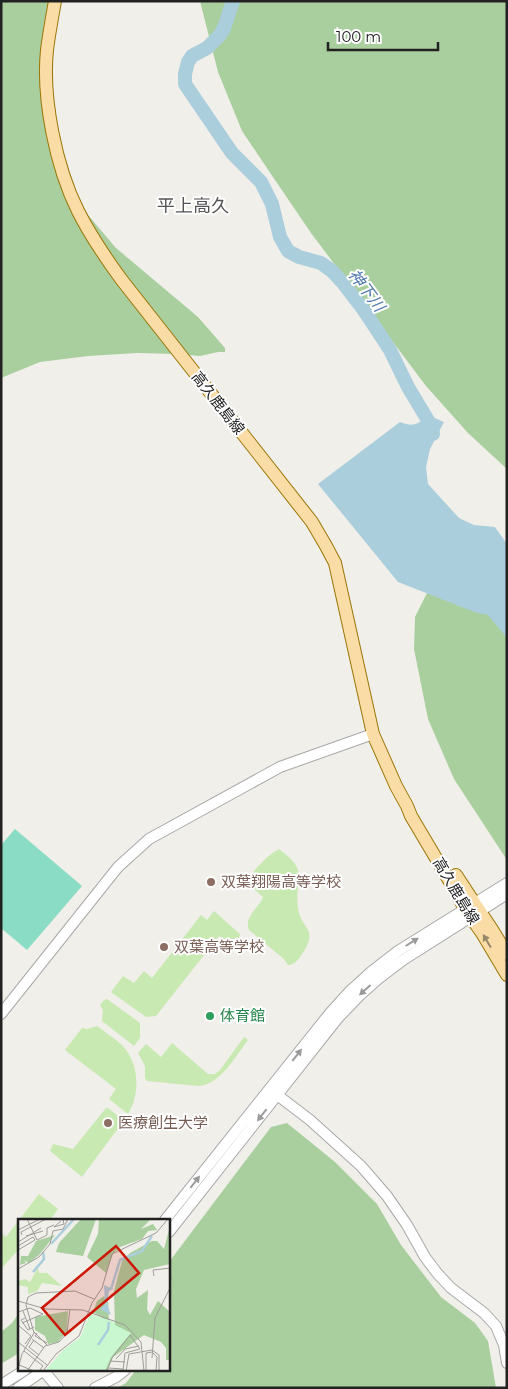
<svg xmlns="http://www.w3.org/2000/svg" width="508" height="1389" font-family="Montserrat,'Noto Sans JP',sans-serif">
<style>
.grass{fill:#c8e9b1}
.forest{fill:#a9cf9f}
.pitch{fill:#8addc4}
.water{fill:#abcedd}
.lines{fill:none;stroke-linecap:round;stroke-linejoin:round}
.river{stroke:#abcedd;stroke-width:14}
.minor-casing{stroke:#a8a8a8;stroke-width:12}
.major-casing{stroke:#9a7505;stroke-width:14}
.minor{stroke:#fff;stroke-width:10}
.major{stroke:#f9dca6;stroke-width:12}
.oneway{fill:#98886a}
.oneway2{fill:#9b9b9b}
.education-dot{fill:#8d6e63;stroke:#fff;stroke-width:2}
.leisure-dot{fill:#2e9e5b;stroke:#fff;stroke-width:2}
.labels{text-anchor:middle;stroke-width:4;stroke-linejoin:round;paint-order:stroke}
.street-label{font-size:15px;fill:#212121;stroke:#fff}
.education-label{font-size:15px;fill:#785e54;stroke:#fff;text-anchor:start}
.leisure-label{font-size:15px;fill:#27864d;stroke:#fff;text-anchor:start}
.water-label{font-size:16px;font-style:italic;fill:#4f78af;stroke:#fff}
.quarter-label{font-size:18px;fill:#545454;stroke:#fff}
.inset-river{fill:none;stroke:#abcedd;stroke-width:2.5}
.inset-road{fill:none;stroke:#9e9d99;stroke-width:1}
.view{fill:#cc1606;fill-opacity:0.15;stroke:#cc1606;stroke-width:2.5}
.inset-edge{fill:none;stroke:#212121;stroke-width:2.5}
</style>
<rect width="100%" height="100%" fill="#f1efe9"/>
<path class="grass" d="M279,849C311,873 294,877 298,908C301,929 318,928 304,951C300,957 297,963 290,965H288L284,959L249,930C244,919 256,909 262,900L263,897L250,885L247,879C256,869 267,855 279,849Z
M214,911L240,934L237,949L219,936L156,1016L146,1017L111,992L123,976L134,983L144,971L152,978L201,915L207,920Z
M107,999L140,1023V1038L134,1046L102,1021L103,1010L100,1005L104,1000Z
M97,1026C105,1032 114,1038 122,1045C139,1063 141,1093 128,1114L109,1099L116,1089L65,1050L82,1028L87,1029Z
M244,1037L248,1040C236,1056 220,1085 198,1086L147,1081L145,1078V1066L138,1053L146,1044L161,1057L172,1043L208,1074H215L220,1070Z
M106,1108H108L122,1119V1123L82,1177L50,1151L53,1144L73,1149Z
M39,1194L58,1209L50,1220H19V1249L1,1269V1233L6,1237Z"/>
<path class="forest" d="M1,1H50L51,106L69,181L88,215L116,248L198,317L225,348V352H218L200,356L176,354L137,353L88,356L40,362L1,378Z
M200,1H507V469L468,433L426,386L311,233L275,180L242,131L218,72Z
M507,573V860L454,779L428,719L414,649L415,617L430,587Z
M287,1123L335,1162L377,1204L401,1245L441,1297L475,1323L488,1341L496,1388H117L126,1383L136,1370H169V1262L271,1127Z
M19,1313V1353L1,1364V1332L12,1323Z"/>
<path class="pitch" d="M15,829L82,886L27,950L1,928V845Z"/>
<path class="water" d="M430,416L444,422L430,449L426,467L428,484L459,518L474,525L495,527L507,544V638L488,615L477,613L398,582L318,484L400,422C415,428 417,423 430,416Z"/>
<g class="lines">
<path class="river" d="M233,1L224,28L220,35L207,48L192,56L188,62L185,74V84L232,153L261,182L272,204L280,237L288,251L299,257L321,263L332,271L343,283L363,309L390,350L408,387L432,427L433,434"/>
<defs>
<path id="minor" d="M1,1014L118,867L149,839L280,767L373,734
M272,1091L310,1120L361,1166L387,1196L407,1225L425,1257L437,1273L451,1288L484,1313L496,1326L504,1345L507,1363
M165,1220L330,1013L349,992L371,972L398,951L507,883
M169,1232L338,1018L359,996L378,979L403,960L507,894
M44,1371L58,1388
M1,1385L25,1370
M18,1388L44,1370
M95,1388L116,1377L125,1370"/>
<path id="major" d="M55,1C52,18 49,34 47,50C42,99 56,167 78,211C90,235 105,257 121,279L312,522L326,546L335,563L373,734L396,786L407,806L411,816L456,892L465,909L482,933L507,975
M456,875L491,928L507,954"/>
</defs>
<use href="#minor" class="minor-casing"/>
<use href="#major" class="major-casing"/>
<use href="#minor" class="minor"/>
<use href="#major" class="major"/>
</g>
<defs><path id="oneway-solid" d="M-6-.8H1V-3.2L6.5 0L1 3.2V.8H-6Z" transform="scale(1.25)"/></defs>
<use class="oneway" href="#oneway-solid" transform="translate(487 941) rotate(-121)"/>
<g class="oneway2">
<use href="#oneway-solid" transform="translate(412 942) rotate(-32)"/>
<use href="#oneway-solid" transform="translate(365 990) rotate(138)"/>
<use href="#oneway-solid" transform="translate(297 1055) rotate(-52)"/>
<use href="#oneway-solid" transform="translate(262 1115) rotate(128)"/>
<use href="#oneway-solid" transform="translate(195 1182) rotate(-52)"/>
</g>
<g class="education-dot">
<circle cx="211" cy="882" r="5"/>
<circle cx="164" cy="947" r="5"/>
<circle cx="108" cy="1123" r="5"/>
</g>
<circle class="leisure-dot" cx="210" cy="1016" r="5"/>
<g class="labels">
<g class="street-label">
<text transform="translate(218 403) rotate(52)" y="5">高久鹿島線</text>
<text transform="translate(456 891) rotate(59)" y="5">高久鹿島線</text>
</g>
<g class="education-label">
<text x="221" y="887">双葉翔陽高等学校</text>
<text x="174" y="952">双葉高等学校</text>
<text x="118" y="1128">医療創生大学</text>
</g>
<g class="leisure-label">
<text x="220" y="1021">体育館</text>
</g>
<g class="water-label">
<text transform="translate(367 290) rotate(53)" y="6">神下川</text>
</g>
<g class="quarter-label">
<text x="193" y="212">平上高久</text>
</g>
</g>
<g transform="translate(18 1219)">
<rect width="152" height="152" fill="#f1efe9"/>
<path d="M20,49L21,54H29L44,67L24,64L19,72L10,75V68L0,66V62L7,60L12,63Z" fill="#c8e9b1"/>
<path d="M63,0H78L65,37L38,33L41,24ZM81,0H133L123,10L135,5L139,11L130,12L124,20L102,28L95,35L88,54L69,38L80,15ZM152,7V45L126,51L118,70L119,79L130,71L129,90L132,96L140,82L152,93V141H148V129L143,123L126,116L95,138L89,152H66L97,108L96,72L104,42L112,34L134,22H139L146,30ZM37,16L21,36L11,44L6,41L8,44L2,46L3,37H10L18,22ZM86,77L90,82L91,102L38,152L53,129L86,100L75,93L79,82ZM50,92L49,112L40,123L30,125L27,117L17,111V98Z" fill="#a9cf9f"/>
<path d="M72,95L97,103V106L113,114L93,138L87,152H27L46,130L62,119Z" fill="#c9f8d0"/>
<path d="M86,66L95,70L91,72L89,85L93,96L82,90L87,86Z" fill="#abcedd"/>
<path class="inset-river" d="M33,25L56,0M15,53L26,40L25,33M93,70L102,41L124,32L134,17M80,126L90,111L91,103"/>
<path class="inset-road" d="M9,0L19,21L29,16V9L36,6M43,2L36,8L46,5L45,0M0,11L22,0M4,16L3,13L28,0M8,17L25,12M0,23L23,9M0,27L15,18L17,21L0,31M0,50L21,38L32,25L35,12L45,10L50,0M136,57L135,51L153,49M0,82L28,90L65,91L107,106L123,123L126,152M5,92L12,110M0,93L12,89L25,95M7,99L3,101L10,111L16,108M4,104L25,95M0,106L13,117L7,125M16,113L29,126M19,114L17,117L29,124M14,120L26,129M16,121L11,128L21,136M0,123L29,146M6,132L25,147L21,152M134,139L137,99L152,69L153,57M98,140L107,130L121,127M92,142L107,143M1,146L16,152M90,149L105,150M0,150L4,135L16,114L8,86L10,78L18,74L57,72L76,80M9,152L27,127L41,123L49,114L52,90M25,152L38,135L61,117L74,84L84,69L94,35L138,14L150,0M89,152L94,139L112,116L122,130L107,134L105,152M108,152L111,135L134,131L141,136V152M128,152V134L134,133L139,138L138,152"/>
<path class="view" d="M98,27L121,54L47,116L24,89Z"/>
<rect width="152" height="152" class="inset-edge"/>
</g>
<rect width="508" height="1389" fill="none" stroke="#212121" stroke-width="5"/>
<path d="M328 42v8h110v-8" fill="none" stroke="#212121" stroke-width="2.5"/>
<text x="336" y="42" font-size="15" fill="#212121" stroke="#ffffff" stroke-width="4" paint-order="stroke">100 m</text>
</svg>
